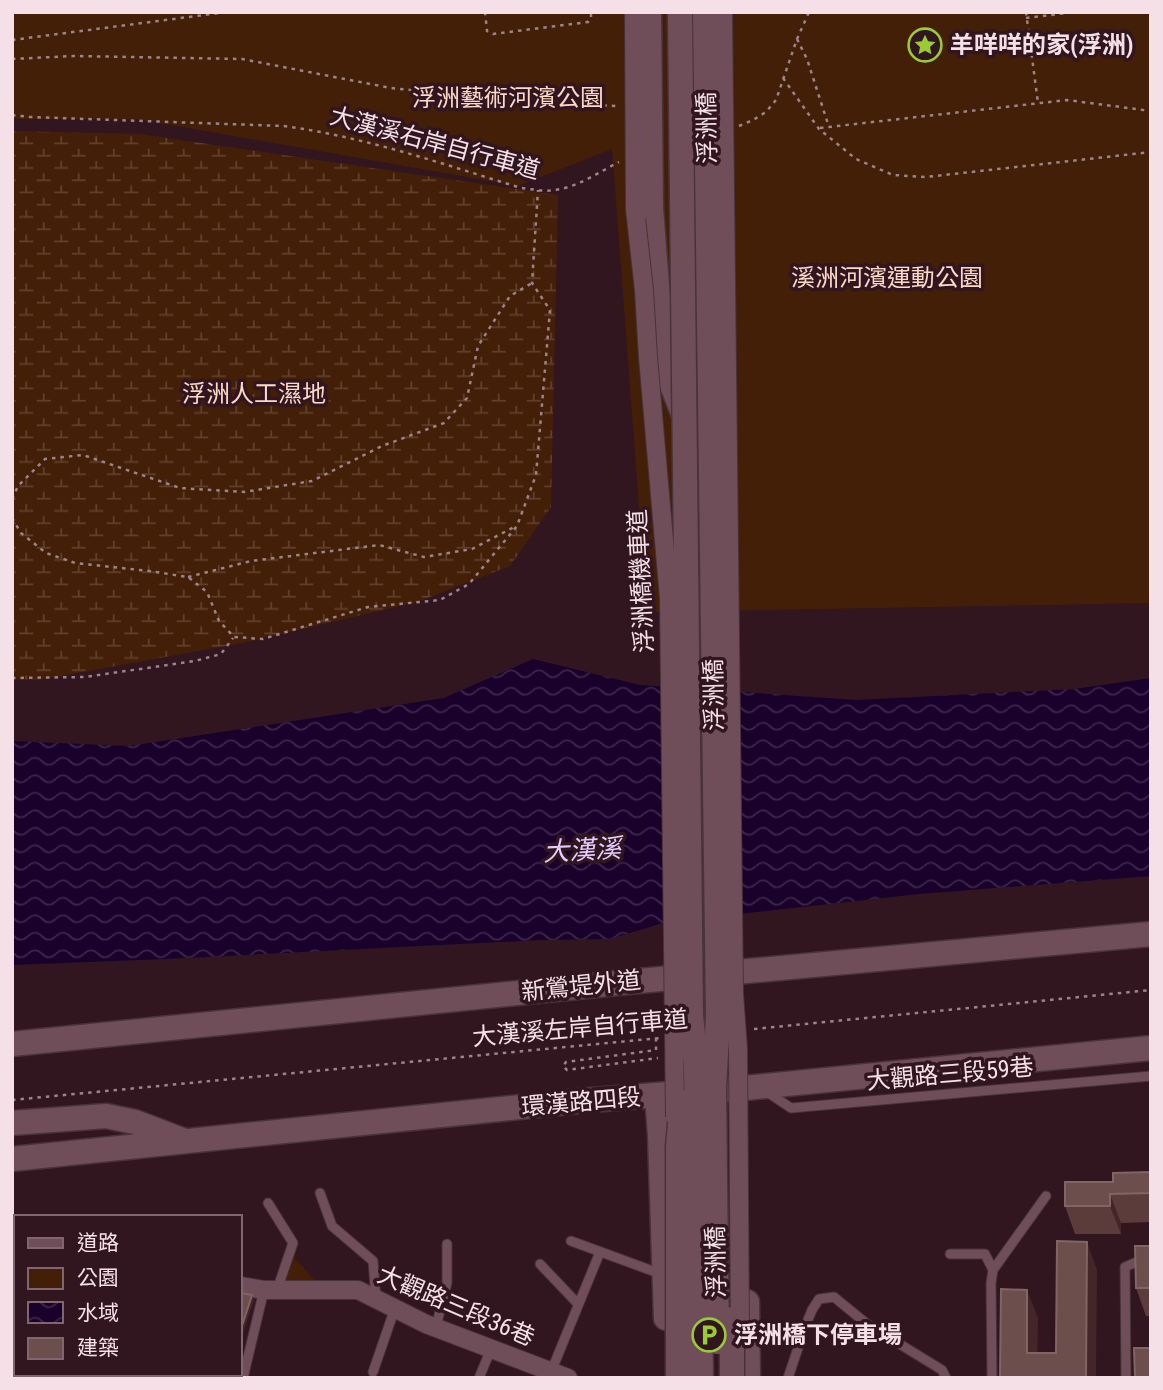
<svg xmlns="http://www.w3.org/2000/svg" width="1163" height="1390" font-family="'Roboto Condensed','Noto Sans TC',sans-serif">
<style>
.green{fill:#441f08}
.wetland{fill:url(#wetland-marsh)}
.water{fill:url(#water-waves)}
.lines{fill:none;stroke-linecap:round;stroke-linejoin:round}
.lane-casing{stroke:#48333a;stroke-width:11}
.street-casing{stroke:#48333a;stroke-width:20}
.secondary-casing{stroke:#48333a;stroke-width:27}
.path{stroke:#9c848c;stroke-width:2.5;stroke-dasharray:3.5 5;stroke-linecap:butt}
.lane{stroke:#704e59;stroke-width:9}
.street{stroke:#704e59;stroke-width:18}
.secondary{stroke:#704e59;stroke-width:24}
.street-bridge-casing{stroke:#48333a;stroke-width:20;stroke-linecap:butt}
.secondary-bridge-casing{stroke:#48333a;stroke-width:27;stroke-linecap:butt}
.street-bridge{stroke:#704e59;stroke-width:18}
.secondary-bridge{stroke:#704e59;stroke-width:24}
.wall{fill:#5b3c3b}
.shaded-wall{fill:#442528}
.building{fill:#6c4e4d;stroke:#816565;stroke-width:2}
.labels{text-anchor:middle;stroke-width:7;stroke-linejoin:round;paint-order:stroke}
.poi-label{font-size:24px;font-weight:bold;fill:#f4e0e6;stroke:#31151f;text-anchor:start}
.park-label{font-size:24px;fill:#fcd9c7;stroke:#31151f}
.street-label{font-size:24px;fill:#f4e0e6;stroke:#31151f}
.water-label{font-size:26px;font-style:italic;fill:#e4cefe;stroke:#31151f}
</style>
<defs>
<pattern id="wetland-marsh" width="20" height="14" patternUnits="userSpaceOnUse" patternTransform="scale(1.75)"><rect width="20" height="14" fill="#441f08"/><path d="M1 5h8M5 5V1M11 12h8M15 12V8" fill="none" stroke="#603f2c"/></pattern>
<pattern id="water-waves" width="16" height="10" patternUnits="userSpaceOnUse" patternTransform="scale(1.75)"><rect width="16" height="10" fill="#19012c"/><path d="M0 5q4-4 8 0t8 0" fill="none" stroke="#3b264b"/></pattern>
</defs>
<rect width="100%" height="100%" fill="#31151f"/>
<path class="green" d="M12,12H1151V603L647,612L612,149L518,186L137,119H12Z
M294,1257L318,1284L284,1286Z"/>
<path class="wetland" d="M12,131L139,134L558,195L551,507L510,566L417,602L242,643L39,680L12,679Z"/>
<path class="water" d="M533,659L640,685L857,700L1074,689L1151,678V876L919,894L666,922L610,939L541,940L166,959L12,965V741L129,746L444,698Z"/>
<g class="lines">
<defs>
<path id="lane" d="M767,1092L791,1108L1151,1076
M320,1193L332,1226L373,1261L376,1299
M268,1203L293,1243L277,1290
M571,1241L661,1274
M950,1254H985L993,1270
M540,1264L578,1304
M436,1327L447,1283V1244
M373,1372L395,1308
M551,1372L600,1252
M144,1378L145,1374
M243,1378L264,1290
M479,1378L491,1349
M788,1378L805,1327L812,1310L819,1299L834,1297L867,1324L942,1370L946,1378
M992,1378L991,1283L993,1270L1046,1196
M1126,1378L1125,1267L1141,1260H1151"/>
<path id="street" d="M12,1235L16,1236
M240,1286L264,1290H358L426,1324L568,1378"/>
<path id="secondary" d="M651,208L663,362L683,413
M12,1044L617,983L1151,934
M657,1095L660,1135L666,1318
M12,1123L106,1116L135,1122L182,1140
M12,1159L579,1101L745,1088L1151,1048
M747,1302L748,1378"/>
</defs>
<use href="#lane" class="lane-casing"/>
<use href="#street" class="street-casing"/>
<use href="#secondary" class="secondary-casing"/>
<path class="path" d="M485,12L487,31L493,34L588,22L591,17V12
M1026,12L1038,103
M1026,18L1075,12
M797,39L807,59L829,127
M12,40L227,12
M12,59L74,56L242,59L391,88L542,103L618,106
M783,78L819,129L856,159L893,175L926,177L1151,152
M12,115L30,117L284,126C365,137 443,164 521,188C532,189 544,192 555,190C578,187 599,172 619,162
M739,126L753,120L766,112L776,100L797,39L809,12
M820,128L1067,100L1151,111
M12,499L18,486L45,459L83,455L180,488L244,492L312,481L382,446L444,423L467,398L478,346L510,296L532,283
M12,518L21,533L46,553L75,563L149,571L188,577L207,592L219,621L234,637L263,639L368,607L440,600L469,584L517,526L536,475L550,310L532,283L538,190
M188,577L251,561L379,545L424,557L472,549L516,526
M12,678L85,677L195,661L221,654L233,638
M754,1029L1151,990
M656,1038V1050L566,1062L563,1066L567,1070L658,1058
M12,1100L660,1038"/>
<use href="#lane" class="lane"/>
<use href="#street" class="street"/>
<use href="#secondary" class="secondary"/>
<defs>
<path id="street-bridge" d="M634,12L635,209L644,290L648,357L669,598L675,1117
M723,12L734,994L738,1049L740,1332"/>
<path id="secondary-bridge" d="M649,12L651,208
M680,12L691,1015L696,1066L701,1378
M705,12L718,1016L714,1089L717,1342
M732,1319V1378
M678,1378V1147L682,1102"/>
</defs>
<use href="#street-bridge" class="street-bridge-casing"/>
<use href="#secondary-bridge" class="secondary-bridge-casing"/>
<use href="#street-bridge" class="street-bridge"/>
<use href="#secondary-bridge" class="secondary-bridge"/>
</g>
<path class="wall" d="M1151,1172V1222L1121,1223V1234H1075L1065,1206L1113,1182Z
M1151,1246V1316H1146L1136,1288Z"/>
<path class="shaded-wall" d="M1110,1194L1121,1223V1234L1110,1206Z
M1087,1242L1097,1270L1096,1378H1086Z
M1027,1290L1038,1318L1037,1378L1027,1353Z
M252,1295L254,1300L240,1342V1332Z"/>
<path class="building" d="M1151,1172V1193L1110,1194V1206H1065V1182H1113V1173Z
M1057,1241L1087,1242L1086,1378H1000L1001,1289L1027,1290V1353H1056Z
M1135,1246H1151V1288H1136Z
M240,1293L252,1295L240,1332Z
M1134,1348H1151V1378H1135Z"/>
<defs>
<symbol id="sight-ring" viewBox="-11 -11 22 22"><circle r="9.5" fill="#31151f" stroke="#9acb34" stroke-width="1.5"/><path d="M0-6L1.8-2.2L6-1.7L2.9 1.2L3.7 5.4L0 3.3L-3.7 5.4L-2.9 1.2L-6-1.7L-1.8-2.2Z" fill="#9acb34"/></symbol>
<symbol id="parking-ring" viewBox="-11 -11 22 22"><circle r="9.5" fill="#31151f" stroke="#9acb34" stroke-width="1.5"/><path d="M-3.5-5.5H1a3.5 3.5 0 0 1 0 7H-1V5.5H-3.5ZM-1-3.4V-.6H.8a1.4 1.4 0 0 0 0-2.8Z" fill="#9acb34"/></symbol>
</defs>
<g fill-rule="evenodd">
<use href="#sight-ring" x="906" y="26" width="38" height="38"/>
<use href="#parking-ring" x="690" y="1316" width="38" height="38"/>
</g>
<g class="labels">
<g class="poi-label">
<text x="950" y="53">羊咩咩的家(浮洲)</text>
<text x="734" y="1343">浮洲橋下停車場</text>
</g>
<g class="park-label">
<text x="508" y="106">浮洲藝術河濱公園</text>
<text x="887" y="286">溪洲河濱運動公園</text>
<text x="254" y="402">浮洲人工濕地</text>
</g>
<g class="street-label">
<text transform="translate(707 128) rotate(-91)" y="8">浮洲橋</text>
<text transform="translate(435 143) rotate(15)" y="8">大漢溪右岸自行車道</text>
<text transform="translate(641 581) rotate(-93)" y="8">浮洲橋機車道</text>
<text transform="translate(714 695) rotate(-91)" y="8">浮洲橋</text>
<text transform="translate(581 986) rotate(-6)" y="8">新鶯堤外道</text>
<text transform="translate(580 1028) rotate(-5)" y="8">大漢溪左岸自行車道</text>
<text transform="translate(950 1074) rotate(-5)" y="8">大觀路三段59巷</text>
<text transform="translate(581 1102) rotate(-5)" y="8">環漢路四段</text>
<text transform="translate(716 1262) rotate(-91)" y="8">浮洲橋</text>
<text transform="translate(456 1306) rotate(23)" y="8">大觀路三段36巷</text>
</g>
<g class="water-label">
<text transform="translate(582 850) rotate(-3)" y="9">大漢溪</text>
</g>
</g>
<rect width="1163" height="1390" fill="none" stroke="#f4e0e6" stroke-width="28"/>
<rect x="14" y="1215" width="228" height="161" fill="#31151f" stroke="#7f666f" stroke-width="2"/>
<rect x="28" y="1238" width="35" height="10" fill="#704e59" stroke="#7f666f" stroke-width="2"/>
<text x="77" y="1250" font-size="21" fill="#f4e0e6">道路</text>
<rect x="28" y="1268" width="35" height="21" fill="#441f08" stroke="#7f666f" stroke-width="2"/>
<text x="77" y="1285" font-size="21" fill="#f4e0e6">公園</text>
<rect x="28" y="1302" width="35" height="21" fill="url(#water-waves)" stroke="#7f666f" stroke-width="2"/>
<text x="77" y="1320" font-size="21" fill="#f4e0e6">水域</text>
<rect x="28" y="1338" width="35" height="21" fill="#6c4e4d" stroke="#7f666f" stroke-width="2"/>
<text x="77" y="1355" font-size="21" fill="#f4e0e6">建築</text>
</svg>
